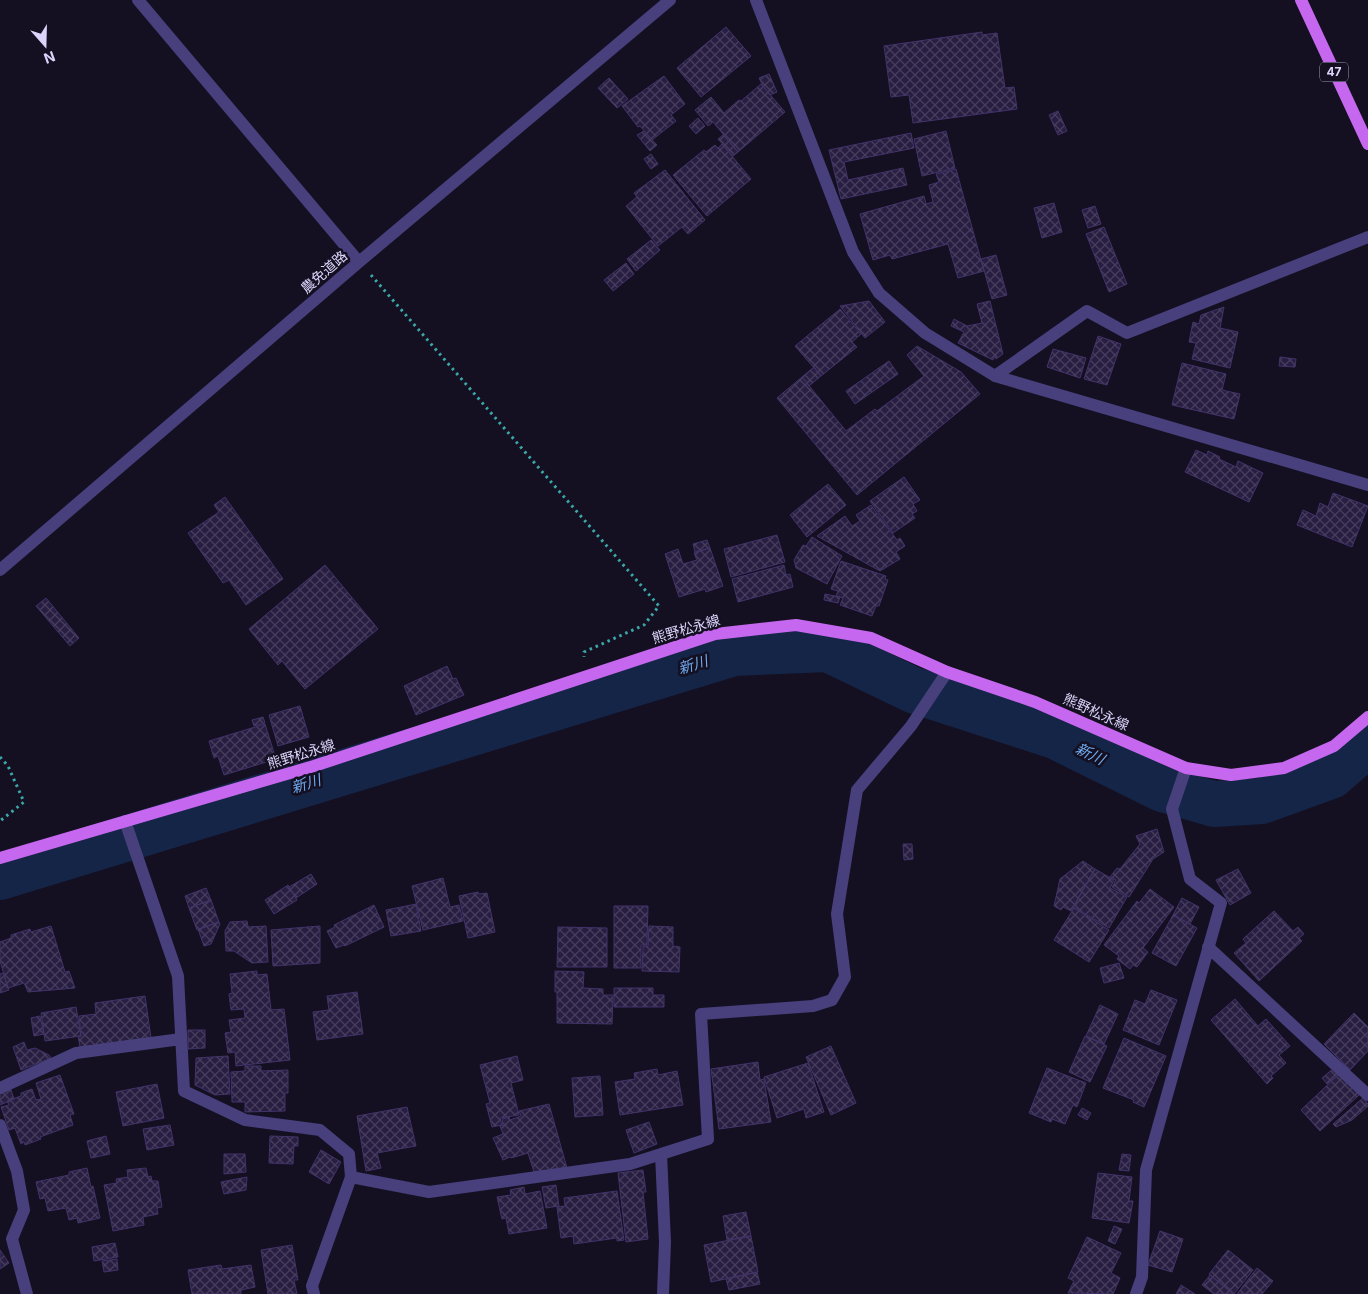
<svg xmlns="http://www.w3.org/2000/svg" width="1368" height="1294" font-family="Inter,'Noto Sans JP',sans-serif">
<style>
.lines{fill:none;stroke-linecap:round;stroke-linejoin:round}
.river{stroke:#152547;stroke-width:46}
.building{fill:url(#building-cross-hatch);stroke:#42336a}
.path{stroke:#3ba7a8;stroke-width:3;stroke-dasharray:2.5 4;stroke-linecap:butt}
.minor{stroke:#47407c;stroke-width:12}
.major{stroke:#c668ef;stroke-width:12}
.labels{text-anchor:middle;stroke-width:5;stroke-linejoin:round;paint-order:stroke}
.shield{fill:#141022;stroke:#a09aba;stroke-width:1}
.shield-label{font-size:12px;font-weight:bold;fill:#dcd5fb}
.street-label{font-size:14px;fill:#dcd5fb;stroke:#141022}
.water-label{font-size:15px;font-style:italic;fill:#6eaaf0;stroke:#141022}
</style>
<defs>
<pattern id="building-cross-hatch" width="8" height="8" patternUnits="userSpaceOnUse" patternTransform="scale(1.25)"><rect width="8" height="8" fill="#281e41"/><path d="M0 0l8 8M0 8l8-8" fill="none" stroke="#473e5d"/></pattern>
</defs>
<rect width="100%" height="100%" fill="#141022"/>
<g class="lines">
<path class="river" d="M0,877L734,653L828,649L913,690L1055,736L1162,789L1214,804L1262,801L1331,776L1368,744"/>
</g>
<path class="building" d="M726,27L751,56L701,97L677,68Z
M982,32V35L997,33L1005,88L1014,87L1017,109L913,123L909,95L891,97L884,46Z
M769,74L777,92L770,95L763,86L759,78Z
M664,76L685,104L671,115L676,121L652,140L640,126L638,127L622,106Z
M609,78L628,99L617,108L598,88Z
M761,84L785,112L738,152L713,122L708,126L695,110L711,97L724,113L739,100L741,101Z
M1058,111L1067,131L1058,135L1049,115Z
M698,118L705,126L696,134L689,126Z
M644,131L657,145L650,151L637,135Z
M946,131L955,168L922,176L914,139Z
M911,133L914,148L844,162L848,180L903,168L907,185L841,199L829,150Z
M723,135L738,152L733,156L718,139Z
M722,144L751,179L707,216L673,175L704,150L706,152L715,145L718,148Z
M651,154L658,164L651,169L644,159Z
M956,169L984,271L958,278L948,244L892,259L890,255L873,260L860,214L924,196L926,204L933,202L929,185L939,182L936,174Z
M665,170L705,220L688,234L682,227L658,246L626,206L637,197L634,193Z
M1054,203L1062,232L1042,238L1034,208Z
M1095,206L1101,224L1088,228L1082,210Z
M1104,227L1127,284L1109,292L1086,234Z
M651,240L660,250L636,271L627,259Z
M996,255L1007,295L992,299L981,259Z
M626,263L634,274L613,291L604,280Z
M869,301L885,322L865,338L840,306Z
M990,301L1003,354L996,359L995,356L993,360L958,343L964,332L951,326L954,319L967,326L982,323L977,304Z
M1224,307L1220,328L1238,332L1230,368L1192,359L1196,343L1189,342L1193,322L1199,324L1201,315Z
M840,309L861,334L852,342L857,347L821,376L795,346Z
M1098,336L1121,344L1107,385L1084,379Z
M917,346L961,372L980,394L857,495L777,398L802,377L846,431L875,409L877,411L924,376L907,355Z
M1053,349L1086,358L1080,378L1047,367Z
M1280,357L1296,359L1295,367L1279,366Z
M889,361L898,374L855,404L846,391Z
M1182,363L1226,374L1222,390L1240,394L1234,419L1172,405Z
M814,367L821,376L809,386L802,377Z
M1196,450L1207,455L1208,451L1220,457L1219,459L1236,467L1238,461L1263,473L1249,502L1185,472Z
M904,477L920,500L913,504L917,511L912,514L915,518L893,533L870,501Z
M828,484L846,505L807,537L790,515Z
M1333,493L1368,506L1352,547L1297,525L1303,510L1316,516L1320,503L1328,507Z
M225,497L283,579L246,605L229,580L223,583L188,533L219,512L214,505Z
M871,505L897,540L900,538L905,546L896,552L900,559L880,571L817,536L845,516L852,526L860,521L856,515Z
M777,535L785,562L731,577L724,549Z
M812,537L842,556L827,584L796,568L794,560L803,545L806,546Z
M707,540L710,548L695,552L693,544Z
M710,548L723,586L706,592L705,589L679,597L665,554L678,549L683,564L697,560L694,553Z
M841,561L886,576L885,579L888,580L879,606H876L872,616L840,605L843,598L836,596L838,591L831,589Z
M325,565L378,629L305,689L282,661L278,665L249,629Z
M784,565L786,575L790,574L793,587L738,602L732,579Z
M825,594L840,597L838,603L824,600Z
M46,598L79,638L70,646L36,606Z
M447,666L453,679L456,678L464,695L416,715L404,686Z
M300,706L309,737L278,746L269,715Z
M263,717L265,723L254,726L252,720Z
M265,724L276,759L224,775L218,756L214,758L209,741Z
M1157,829L1164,852L1153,859L1129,897L1112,887L1116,880L1110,877L1117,868L1120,869L1140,844L1136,836Z
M903,844H912L913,859L904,860Z
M1083,861L1095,869L1071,911L1063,907L1061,910L1054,906L1060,879Z
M1095,869L1114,880L1110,888L1127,897L1109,928L1073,907Z
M1238,869L1251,893L1230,905L1216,880Z
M311,874L317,884L296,898L289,887Z
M443,878L450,907L459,905L463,921L423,930L412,886Z
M288,885L297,900L274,914L265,900Z
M206,888L211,900L189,908L185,896Z
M1150,889L1174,907L1143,948L1148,952L1137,967L1133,965L1130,969L1117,959L1119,956L1104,945L1137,901L1139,903Z
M478,892L479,894L487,893L495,932L468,938L459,896Z
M1182,898L1199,907L1190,924L1173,915Z
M211,900L219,922L197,930L189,908Z
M416,904L421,931L391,936L386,910Z
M374,905L384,927L345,946L344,945L336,948L327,931L335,927L334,925Z
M614,906H648L647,945H641V968H614Z
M1074,908L1109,930L1089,962L1054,940Z
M1274,911L1293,931L1298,927L1304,934L1299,938L1302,941L1259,981L1234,953L1246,943L1243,939Z
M1173,915L1197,928L1176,966L1152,953Z
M247,921L248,927L266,926L268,962L252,963L234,951H226L225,931L230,922Z
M219,922L220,924L211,944L204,946L198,929Z
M51,926L65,972L69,971L75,988L28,992L24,983L8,988L0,961V942L11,938V935L30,929L31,932Z
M320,926V963L273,966L271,930Z
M649,926L673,927V946L680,947L679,972L642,971L643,946H648Z
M558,927L607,928V967H557Z
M1119,963L1124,978L1104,983L1100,968Z
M257,971V975L267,974L271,1010L284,1009L290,1060L236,1066L235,1052L228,1053L225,1033L231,1032L229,1020L245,1018L244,1009L231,1010L229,994L232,993L230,974Z
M555,971L584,972L583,988L603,989V995H613L612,1024L557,1023V992H555Z
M3,973L9,990L0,993V974Z
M614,988H653V995H664V1007H614Z
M1151,990L1177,1000L1159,1045L1123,1030L1135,1000L1145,1004Z
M357,992L363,1034L317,1040L313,1012L329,1010L327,996Z
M145,996L151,1038L80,1047L78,1036H81L79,1016L96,1014L95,1003Z
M1235,999L1258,1026L1266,1019L1290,1046L1279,1055L1286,1063L1271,1076L1273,1078L1267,1084L1211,1020Z
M1100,1005L1118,1014L1104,1044L1086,1036Z
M76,1007L81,1036L45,1041L41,1013Z
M1354,1013L1368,1027V1051L1350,1070L1324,1044Z
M40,1016L44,1034L34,1036L31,1018Z
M188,1030H205V1048L188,1049Z
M1085,1036L1107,1046L1090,1082L1069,1072Z
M1124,1038L1166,1056L1144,1107L1133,1102L1134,1100L1103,1088Z
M24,1042L27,1050L35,1048L49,1055L51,1058L21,1070L13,1047Z
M831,1046L856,1103L831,1115L806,1057Z
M228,1056L230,1094L215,1095L195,1085L196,1058Z
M517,1056L523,1080L511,1083L519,1115L500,1118L502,1125L492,1127L486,1104L490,1103L480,1065Z
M758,1062L760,1080L764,1079L771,1122L719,1129L711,1069Z
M808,1063L824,1112L806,1118L804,1109L777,1118L764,1077Z
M245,1066H261V1071L288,1070V1093H285V1111L245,1112V1102H232L231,1072L245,1071Z
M1047,1068L1086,1083L1077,1107L1073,1105L1065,1124L1052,1119L1051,1122L1029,1113Z
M1334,1068L1339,1074L1327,1084L1322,1078Z
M657,1069L658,1075L677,1071L683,1105L620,1115L615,1082L635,1079L634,1073Z
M1339,1074L1359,1095L1320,1131L1301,1110Z
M60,1075L74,1114L70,1115L73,1125L40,1137L41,1139L25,1145L24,1142L21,1144L15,1128L9,1130L1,1107L9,1105L7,1101L21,1096V1093L32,1089L36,1100L41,1099L36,1083Z
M600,1076L603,1115L575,1117L572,1078Z
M9,1084L14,1099L0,1105V1087Z
M157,1084L164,1118L123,1126L116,1092Z
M1363,1098L1368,1104V1106L1352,1120L1336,1127L1333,1124Z
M549,1104L567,1168L534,1172L528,1153L511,1158L510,1157L503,1160L493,1138L503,1134L500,1126L503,1125L502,1119L509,1117L510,1120L521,1116L519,1111Z
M407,1107L416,1146L377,1153L381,1168L366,1171L357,1116Z
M1082,1108L1091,1113L1087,1120L1078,1115Z
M649,1122L657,1144L634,1153L626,1130Z
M170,1125L174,1145L147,1150L143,1129Z
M106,1136L110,1154L91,1158L87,1141Z
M270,1136L298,1137V1146H294L293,1164L269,1163Z
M321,1150L341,1162L329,1184L309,1172Z
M224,1154H245L246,1172L224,1174Z
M1122,1154L1131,1155L1129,1171L1119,1170Z
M87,1168L91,1187L93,1186L100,1218L78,1223L77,1218L69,1220L66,1208L48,1211L45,1198L40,1199L36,1182L69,1175V1172Z
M146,1168L148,1177L151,1176L152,1181H158L162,1207L157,1208L158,1214L143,1217L144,1225L113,1231L104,1185L117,1183L116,1179L128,1177L127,1170Z
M643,1170L646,1192H643L648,1239L626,1242L618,1173Z
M1098,1173L1132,1177L1129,1201H1133L1129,1223L1092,1218Z
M247,1177L246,1190L224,1194L221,1182Z
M556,1185L559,1206L546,1208L542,1187Z
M524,1187L525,1194L540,1191L547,1228L509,1234L506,1218L502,1219L497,1197L511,1195L510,1190Z
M617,1191L624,1240L617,1241V1238L574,1244L573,1236L561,1238L557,1207L565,1206L564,1198Z
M746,1212L751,1236L727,1240L723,1216Z
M1114,1226L1122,1229L1115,1244L1108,1241Z
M1160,1231L1183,1239L1172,1272L1148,1265Z
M751,1236L758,1272L711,1282L704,1245Z
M1087,1237L1121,1253L1111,1273L1120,1278L1113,1294L1068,1293L1074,1281L1068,1278Z
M115,1243L118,1257L94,1261L92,1247Z
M292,1245L298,1280H294L297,1294H268L261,1250Z
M0,1250L9,1263L0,1269Z
M1228,1250L1253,1270L1234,1294L1209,1274Z
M117,1259L118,1270L104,1272L102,1261Z
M221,1265L222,1269L251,1265L255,1287L241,1290V1294H192L188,1270Z
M1257,1268L1273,1281L1262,1294H1237Z
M757,1272L760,1284L729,1290L726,1279Z
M1210,1275L1233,1294H1214L1202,1285Z
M1181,1285L1195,1294H1176Z"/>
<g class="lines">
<path class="path" d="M371,275L659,606L644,625L584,652V657
M0,757L8,766L24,802L0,821"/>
<path class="minor" d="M138,0L359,262
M756,0L853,252L879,293L925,333L995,376L1368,485
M995,376L1087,311L1127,333L1368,237
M0,570L359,262L670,0
M125,821L178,976L184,1091L245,1120L320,1130L349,1154L351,1177
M1208,947L1368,1095
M0,1088L76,1053L181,1039
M0,1125L17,1171L24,1210L12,1239L27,1294
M661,1154L665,1242L663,1294
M314,1294L312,1286L351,1177L429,1192L630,1164L708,1139L701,1014L813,1006L832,1000L845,977L837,914L857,790L911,726L947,672
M1136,1294L1142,1277L1146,1170L1221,903L1190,879L1172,809L1186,768"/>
<path class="major" d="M1301,0L1368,144
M0,858L314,766L715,634L796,625L871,638L947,672L1035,702L1186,768L1231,775L1284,768L1334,746L1368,717"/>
</g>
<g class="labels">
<rect class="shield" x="1320" y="62.5" width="28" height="19" rx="4"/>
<g class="shield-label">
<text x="1334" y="76">47</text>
</g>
<g class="street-label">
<text transform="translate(324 272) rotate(-41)" y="5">農免道路</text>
<text transform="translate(686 629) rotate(-16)" y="5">熊野松永線</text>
<text transform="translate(1096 712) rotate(24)" y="5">熊野松永線</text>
<text transform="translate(301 754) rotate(-17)" y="5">熊野松永線</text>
</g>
<g class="water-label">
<text transform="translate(693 665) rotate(-17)" y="5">新川</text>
<text transform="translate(1090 754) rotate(26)" y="5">新川</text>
<text transform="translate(306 784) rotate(-17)" y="5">新川</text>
</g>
</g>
<g transform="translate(45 45) rotate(160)" stroke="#141022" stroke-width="4" paint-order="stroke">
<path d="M0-4L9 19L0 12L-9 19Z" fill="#dcd5fb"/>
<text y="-8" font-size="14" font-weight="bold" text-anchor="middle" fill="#dcd5fb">N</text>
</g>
</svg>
